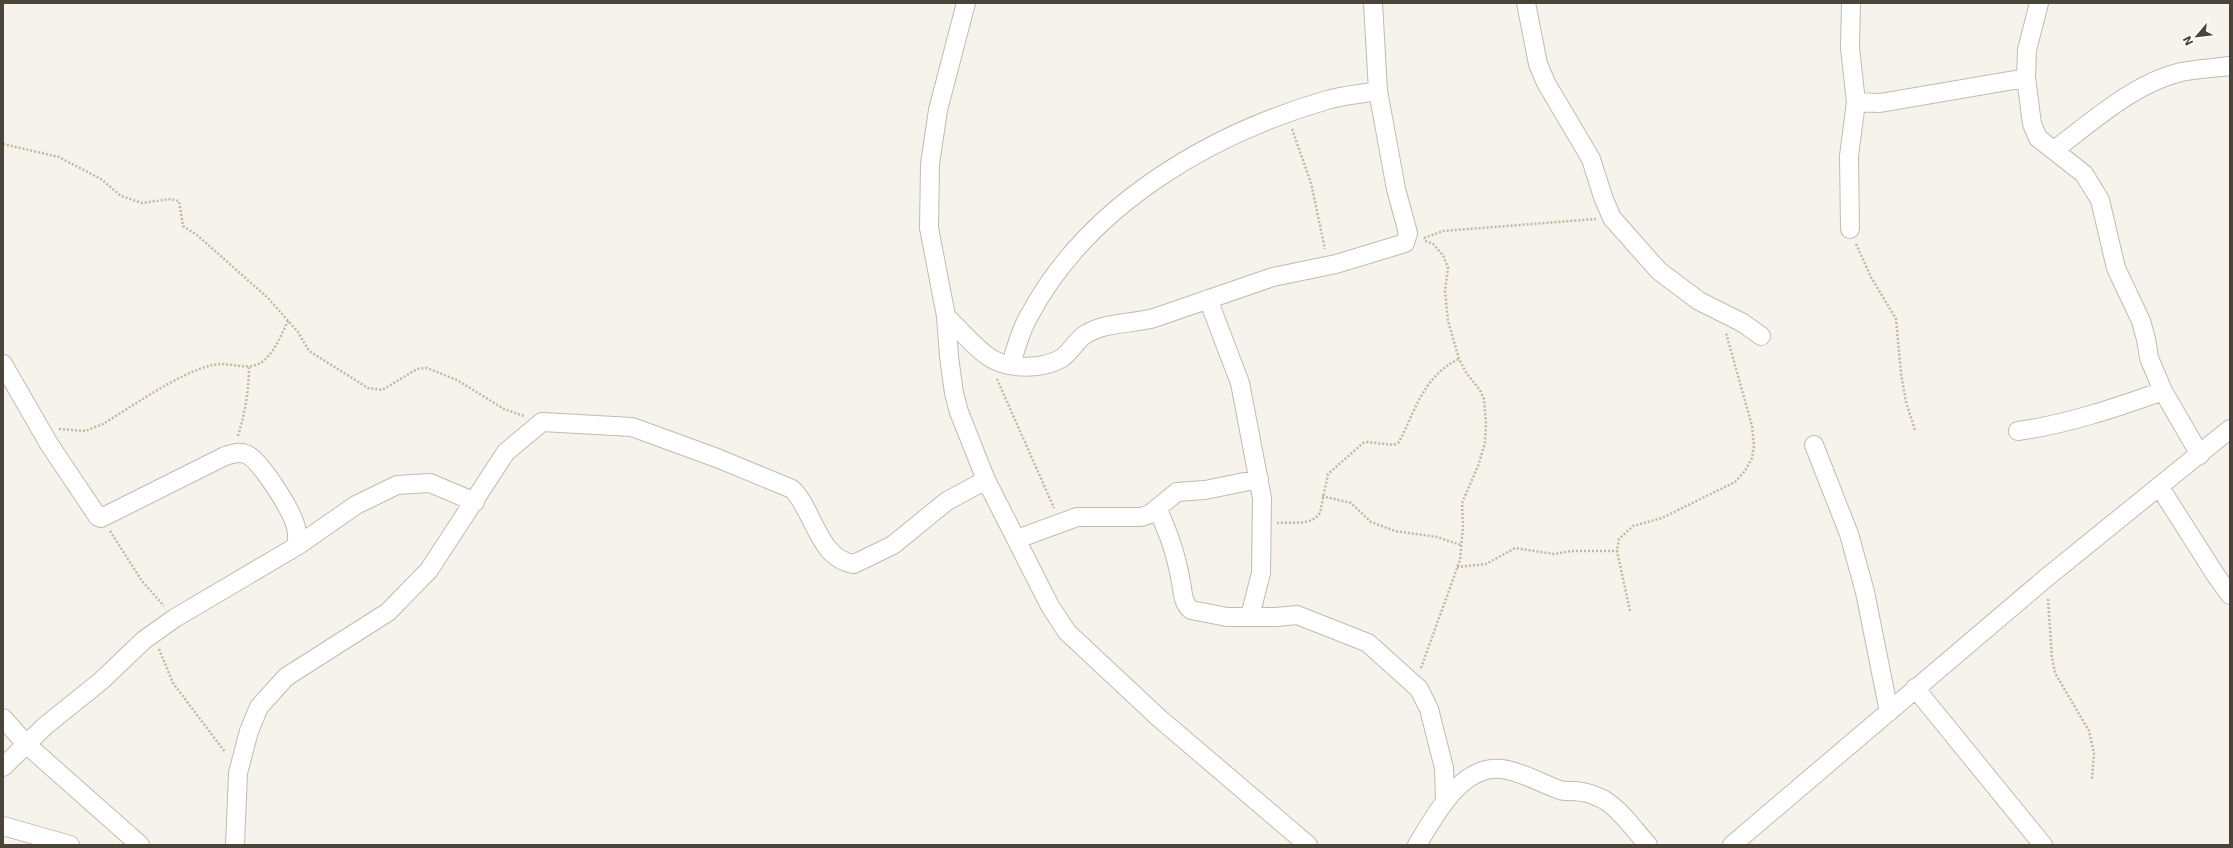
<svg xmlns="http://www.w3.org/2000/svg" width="2233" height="848" font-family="'DejaVu Sans',sans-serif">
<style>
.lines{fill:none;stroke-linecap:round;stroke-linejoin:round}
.street-casing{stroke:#c2bbae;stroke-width:20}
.path{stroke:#c4b79f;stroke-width:2.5;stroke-dasharray:2 2;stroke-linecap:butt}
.street{stroke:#fff;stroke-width:18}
</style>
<rect width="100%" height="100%" fill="#f6f3ec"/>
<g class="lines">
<defs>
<path id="street" d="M966,3L938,110L930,164L929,228L946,316L949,357L954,393L959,412L986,480L1050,606L1067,632L1159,718L1308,845
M1526,3L1538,64L1546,83L1591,159L1603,197L1612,218L1659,271L1699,301L1743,323L1761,336
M2039,3L2027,50L2026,78L2032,124L2038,138L2084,174L2100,200L2116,268L2141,321L2146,339L2149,358L2163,391L2200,455
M1856,102L1880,103L2026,78
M2054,150C2092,122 2134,83 2181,72C2197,69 2214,68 2230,66
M1850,229L1849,156L1856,102L1850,48L1851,3
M1208,299L1240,383L1262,498L1261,573L1250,616
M946,316C959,329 972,344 986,355C1005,370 1042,370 1062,358C1071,352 1076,340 1086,334C1107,322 1132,324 1154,318L1273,277L1336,264L1405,243L1408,233L1396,189L1378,91L1373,3
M3,364L49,444L98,517L101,518L225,456C232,454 238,451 246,454C261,461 290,508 295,524C298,531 297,538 297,546
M1011,364C1016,348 1020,331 1029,316C1088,205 1210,134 1327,100C1344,95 1361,94 1378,91
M2018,431C2068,424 2115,408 2163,391
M1814,445L1849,534L1865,592L1889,712
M2159,486L2215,574L2230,595
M1157,508C1170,536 1177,557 1182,588C1183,596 1184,604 1191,610L1227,617H1276L1297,615L1368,643L1419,689L1429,709L1444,768L1445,799
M1017,539L1077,517H1141L1150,514L1177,492L1205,490L1259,479
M1915,688L2043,845
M3,718L26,744L140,845
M3,767L45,726L101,681L144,640L175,618L297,546L356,505L397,485L430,483L475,502
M3,826L70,845
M235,845L238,773L249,731L259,707L286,677L388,612L429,570L506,452L542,422L632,427L717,458L792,489C814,510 818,559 854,564L893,545L947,501L986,480
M1417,845C1435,816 1461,764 1502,769C1523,772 1540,783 1560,790C1566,792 1574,790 1581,792C1587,792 1593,795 1598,797C1616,803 1635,831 1648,845
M1732,845L2046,578L2230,429"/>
</defs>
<use href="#street" class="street-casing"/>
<path class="path" d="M1292,129L1311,183L1325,249
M3,144L59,157L101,179L121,196L142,203L170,199L179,201L183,226L197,235L268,298L298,332L309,351L368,388L382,390L417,369L427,368L457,380L504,409L524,416
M1424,238L1443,231L1596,219
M1856,244L1871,277L1896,319L1901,374L1906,402L1915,430
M997,379L1054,508
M59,429L85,431L103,424C133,406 180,372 213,365C229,361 248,372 262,362C275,352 281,335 288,321
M238,436C245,413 249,390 249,366
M1322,496L1351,503L1371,522L1395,531L1437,537L1461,545
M1277,523C1291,522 1312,526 1320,513L1328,474L1363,443L1368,442L1394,445L1399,442C1415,411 1424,375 1459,359
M110,531L142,581L164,606
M1457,567L1486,564L1515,548L1554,554L1571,551H1617
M2048,599L2052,658L2055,673L2089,731L2094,753L2092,779
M1630,611L1617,551L1619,539L1633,526L1662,518L1735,482L1745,471L1752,458L1754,445L1752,426L1726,333
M159,649L173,683L225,752
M1421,668L1460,560L1463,527L1462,503L1478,466L1485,443L1486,423L1484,399L1480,390L1467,374L1459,359L1448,321L1445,291L1448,268L1443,255L1433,244L1423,240"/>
<use href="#street" class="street"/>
</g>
<rect width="2233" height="848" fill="none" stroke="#4b4439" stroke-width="8"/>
<g transform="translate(2197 36) rotate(242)" stroke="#ffffff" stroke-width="3" paint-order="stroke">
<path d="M0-3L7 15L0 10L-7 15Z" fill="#4b4439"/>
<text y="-6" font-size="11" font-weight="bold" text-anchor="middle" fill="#4b4439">N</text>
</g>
</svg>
